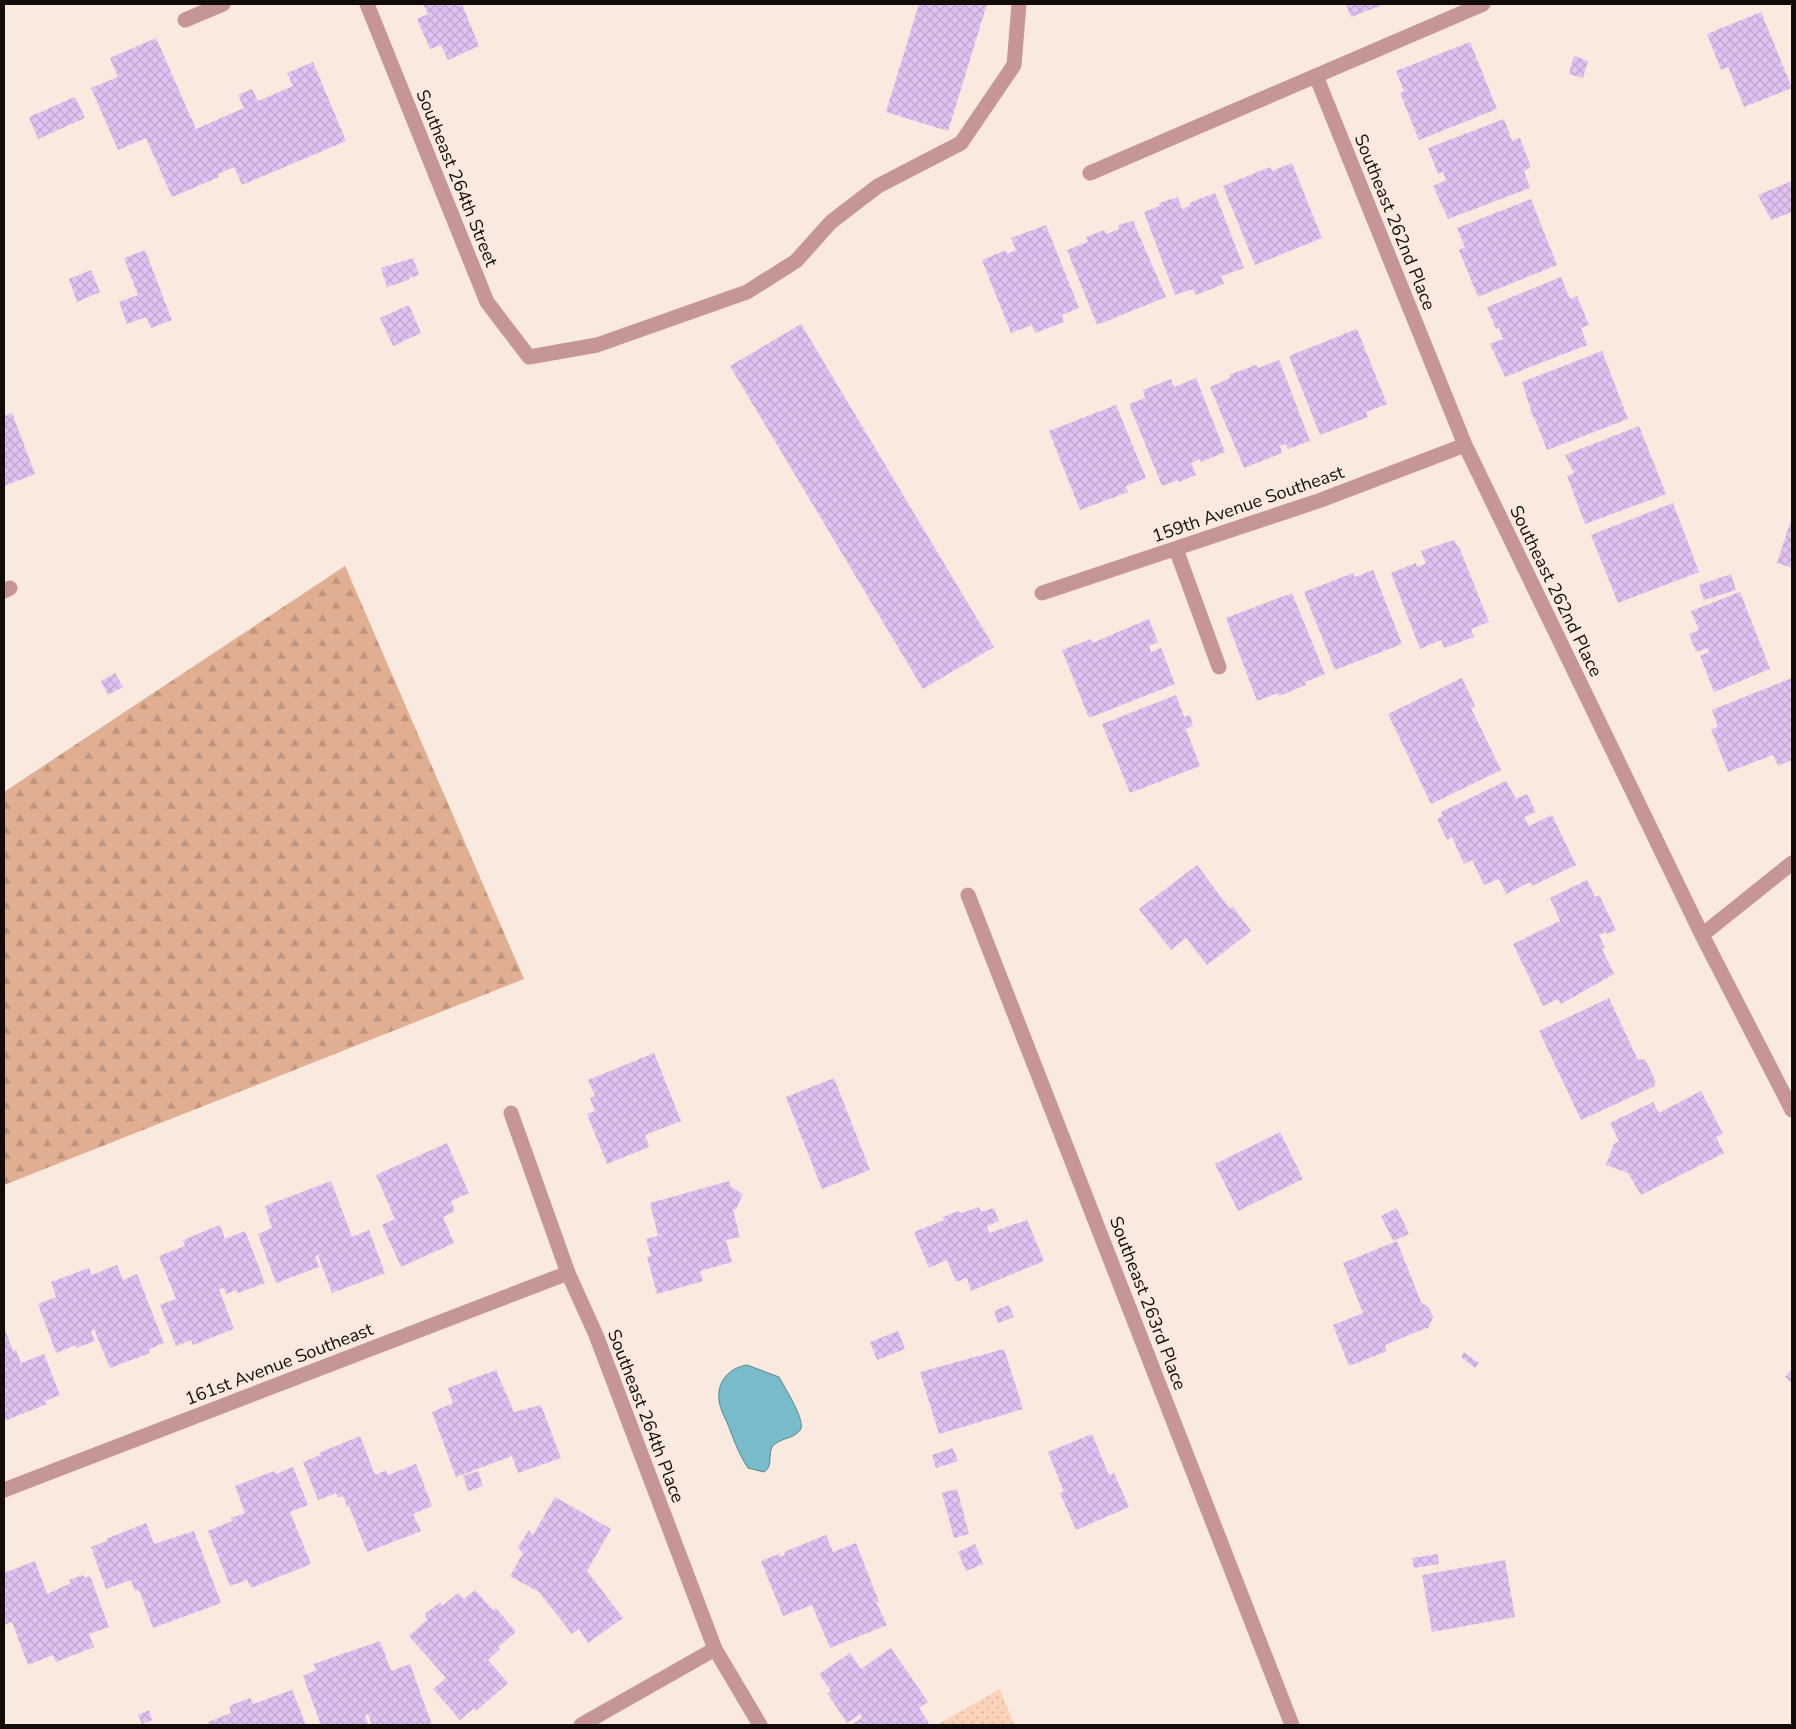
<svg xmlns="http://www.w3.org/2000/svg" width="1796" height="1729" font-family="'Nunito Sans',sans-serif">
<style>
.forest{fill:url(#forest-firs)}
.park{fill:url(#park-dots)}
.water{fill:#78bbca;stroke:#598690}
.building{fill:url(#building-cross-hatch)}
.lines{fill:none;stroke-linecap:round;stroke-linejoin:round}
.minor{stroke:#c69596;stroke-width:15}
.labels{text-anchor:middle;stroke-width:4.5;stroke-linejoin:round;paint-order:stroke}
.street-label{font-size:18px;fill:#110c09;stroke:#f9e9df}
</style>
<defs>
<pattern id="forest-firs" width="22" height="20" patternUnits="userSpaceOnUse" patternTransform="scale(1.25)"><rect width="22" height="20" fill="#e0ae91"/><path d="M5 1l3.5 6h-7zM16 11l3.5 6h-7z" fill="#bf947c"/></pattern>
<pattern id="park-dots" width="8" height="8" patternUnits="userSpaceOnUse" patternTransform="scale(1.25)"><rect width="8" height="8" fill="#fcd2b9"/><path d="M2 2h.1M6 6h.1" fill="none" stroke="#d7b39e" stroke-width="1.8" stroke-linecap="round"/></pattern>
<pattern id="building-cross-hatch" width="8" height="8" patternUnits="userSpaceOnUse" patternTransform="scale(1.25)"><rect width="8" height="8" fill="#e0c3f2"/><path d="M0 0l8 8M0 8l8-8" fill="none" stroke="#bfa6ce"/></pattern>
</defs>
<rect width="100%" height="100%" fill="#f9e9df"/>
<path class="forest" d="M345,566L524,979L4,1185V792Z"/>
<path class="park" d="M1000,1689L1014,1725H937Z"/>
<path class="water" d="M747,1365L779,1377C785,1388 804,1418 801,1428C800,1432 797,1433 793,1436C786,1439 776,1441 772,1447C768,1455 773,1467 764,1472L748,1468C740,1456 735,1443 730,1430C727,1421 720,1410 719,1400C717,1381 729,1368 747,1365Z"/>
<path class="building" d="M423,4H462L479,46L448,60L441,45L430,49L417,19L428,14Z
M919,4H987L948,131L886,112Z
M1346,4H1385L1351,17Z
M1761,12L1792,88L1744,107L1728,67L1721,70L1707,34Z
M156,38L196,129L244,108L238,95L252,89L258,101L293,86L287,73L313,62L346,141L242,185L234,167L218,174L219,177L172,197L146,138L118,150L91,88L118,77L110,58Z
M1470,42L1497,109L1419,140L1400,93L1404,91L1396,71Z
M1574,56L1588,61L1583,78L1569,74Z
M75,97L85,118L38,139L29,117Z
M1504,119L1512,141L1520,138L1531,167L1524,171L1530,188L1448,219L1433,186L1446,180L1443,172L1438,174L1428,148Z
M1292,163L1322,238L1255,265L1223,186L1270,167L1272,171Z
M1792,181V212L1771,220L1758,195Z
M1215,193L1244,268L1221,276L1224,284L1196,295L1193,289L1175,295L1144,212L1160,206L1159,203L1178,197L1182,209L1190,206L1189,203Z
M1531,199L1557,265L1478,297L1459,250L1465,247L1457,228Z
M1133,221L1166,297L1097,325L1067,250L1088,242L1086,237L1104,230L1106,234L1119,229L1118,225Z
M1046,225L1079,308L1062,315L1064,322L1035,333L1032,325L1011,333L982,260L1006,250L1007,254L1016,250L1011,238Z
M145,250L172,320L151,328L146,317L127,324L119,302L138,295L124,258Z
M413,258L419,275L409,278V280L387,287L381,268Z
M91,270L100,292L77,302L69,279Z
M1561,277L1570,299L1577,296L1589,325L1581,328L1587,345L1505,377L1490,344L1503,339L1499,328L1496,329L1487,307Z
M409,305L421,333L393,346L380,318Z
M801,324L994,647L923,689L730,366Z
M1357,329L1387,404L1366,412L1368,417L1320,435L1289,356Z
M1602,351L1628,419L1547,450L1534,417H1533L1522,382Z
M1279,360L1310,441L1288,449L1286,444L1280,446L1282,453L1244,468L1210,387L1230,378L1229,375L1256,365L1258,368Z
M1196,378L1225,452L1201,462L1200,459L1191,463L1196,475L1179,482L1178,480L1162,486L1129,404L1145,398L1143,390L1171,379L1174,387Z
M1116,405L1146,478L1126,486L1128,492L1080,510L1049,431Z
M12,413L35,474L4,486V416Z
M1639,426L1666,494L1585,524L1567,476L1574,473L1565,455Z
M1673,503L1699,572L1618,603L1591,535Z
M1792,517V568L1777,563Z
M1454,540L1458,547H1459L1489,622L1471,629L1474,637L1444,648L1441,640L1420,649L1391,573L1416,563L1417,567L1426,564L1421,551Z
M1373,570L1402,644L1335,670L1304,592L1353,573L1355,577Z
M1731,574L1736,590L1704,600L1699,585Z
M1740,592L1770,669L1714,692L1700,656L1709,652L1708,648L1696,652L1689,634L1699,630L1691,611Z
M1292,593L1325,674L1305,682L1306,685L1279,696L1278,693L1257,701L1226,618Z
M1149,619L1158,642L1149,646L1151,652L1161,648L1175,684L1089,718L1062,650L1091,639L1092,643Z
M115,673L123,687L108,695L101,681Z
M1462,678L1475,706L1471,708L1501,770L1431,804L1388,714Z
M1792,678V760L1778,766L1773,755L1728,772L1711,729L1718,727L1712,710Z
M1176,695L1184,717L1190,715L1193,726L1186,729L1200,766L1130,793L1102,724Z
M1506,781L1516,799L1527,794L1536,812L1524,817L1529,826L1552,815L1576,865L1532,886L1530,882L1506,894L1499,879L1484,885L1472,860L1464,864L1452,837L1447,840L1437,819L1443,816L1441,812Z
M1197,865L1230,909L1233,907L1251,931L1207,965L1186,938L1171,950L1139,909Z
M1587,880L1595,897L1599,895L1616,930L1607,934L1606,932L1599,935L1605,948L1602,949L1614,974L1561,1004L1558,999L1543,1006L1513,944L1560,921L1550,898Z
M1609,998L1638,1060L1645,1059L1656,1082L1654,1083L1655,1086L1581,1120L1539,1031Z
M654,1053L681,1121L645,1135L649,1147L607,1164L587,1114L595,1111L590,1098L595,1096L588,1080Z
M834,1078L870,1170L822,1189L786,1097Z
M1701,1091L1723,1134L1716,1137L1724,1153L1641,1195L1628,1173L1606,1165L1614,1144L1619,1141L1610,1123L1653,1102L1659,1113Z
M1280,1132L1303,1179L1238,1211L1215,1164Z
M447,1143L469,1193L451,1201L455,1211L443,1217L454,1243L401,1267L382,1225L395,1219L376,1175Z
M331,1181L352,1237L369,1230L385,1273L332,1293L318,1255L315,1256L319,1267L276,1283L258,1234L272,1228L265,1206Z
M729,1181L731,1187L743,1194L736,1209L733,1210L740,1237L726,1240L732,1262L700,1271L703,1281L657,1294L647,1257L651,1256L646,1239L658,1236L650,1203Z
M979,1207L981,1212L994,1208L999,1221L987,1226L989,1233L1027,1220L1044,1261L971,1291L967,1278L956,1282L947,1260L929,1268L914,1232L944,1220L943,1217L958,1211L962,1213Z
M1397,1208L1409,1234L1393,1241L1381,1216Z
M220,1225L225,1239L245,1231L265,1283L238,1293L236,1290L226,1294L224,1288L219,1289L234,1329L193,1345L191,1340L176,1346L160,1305L176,1299L159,1256L185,1246L183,1240Z
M1397,1241L1421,1302L1429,1308L1433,1317L1428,1329L1426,1328L1385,1345L1387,1351L1349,1366L1333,1325L1363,1313L1343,1263Z
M117,1265L123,1280L137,1274L164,1343L149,1349L150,1353L110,1368L94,1329L91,1331L95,1341L77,1348L76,1345L56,1353L38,1304L56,1297L51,1282L89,1268L92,1275Z
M1009,1305L1014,1317L998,1323L994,1311Z
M4,1327L13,1351L16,1350L21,1363L44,1354L60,1395L45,1401L47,1404L4,1421Z
M898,1331L905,1349L877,1360L870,1342Z
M1004,1349L1023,1409L939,1434L920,1372Z
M1464,1352L1479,1363L1475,1368L1461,1357Z
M1792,1369V1383L1785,1377Z
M496,1370L514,1412L541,1405L561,1458L518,1473L512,1456L456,1477L432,1412L453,1403L448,1388Z
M1092,1434L1109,1475L1114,1473L1129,1507L1076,1530L1060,1493L1064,1492L1048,1452Z
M360,1436L375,1475L386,1470L388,1475L416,1464L432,1506L413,1514L421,1531L367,1552L349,1506L347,1507L343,1496L338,1498L336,1493L318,1500L303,1462L321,1455L319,1453Z
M953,1448L958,1461L936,1468L932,1455Z
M293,1467L308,1505L290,1512L311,1564L251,1588L247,1580L230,1586L208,1531L232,1521L231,1518L245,1513L235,1486L274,1471L276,1474Z
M478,1471L483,1486L468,1491L463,1476Z
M957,1489L969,1534L954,1538L942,1493Z
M555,1497L611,1529L587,1571L623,1618L588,1643L579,1629L572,1634L539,1592L510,1576L523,1553L518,1547L529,1530L533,1535Z
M146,1523L154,1544L194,1531L221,1603L153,1628L139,1590L135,1591L131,1580L106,1589L91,1547L107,1541L106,1539Z
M826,1535L833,1552L856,1543L879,1602H876L887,1625L830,1648L812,1605L783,1616L761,1561L779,1554L780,1557L785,1555L784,1552Z
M975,1544L983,1564L966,1571L958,1552Z
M1438,1554L1439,1564L1414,1568L1412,1558Z
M1505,1560L1515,1617L1432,1632L1422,1575Z
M35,1561L47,1594L71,1583L69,1580L83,1575L85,1578L90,1576L109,1627L89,1634L94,1647L56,1662L53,1655L28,1665L12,1622L4,1625V1573Z
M475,1590L493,1610L496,1608L516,1632L498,1647L500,1649L488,1660L508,1683L476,1711L474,1708L460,1720L433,1689L446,1678L409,1636L427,1620L425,1614L440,1602L442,1606L458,1593L464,1599Z
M380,1641L391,1671L410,1664L432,1725H372L368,1714L365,1715L368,1725H321L303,1676L316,1670L314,1664Z
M891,1648L928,1702L919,1708L929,1723L926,1725H855L853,1723L862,1718L860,1714L847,1723L827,1693L831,1691L819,1674L850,1653L861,1669Z
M292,1690L306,1725H209L208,1722L231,1713L229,1706L250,1698L253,1704Z
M149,1710L152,1720L142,1724L138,1715Z"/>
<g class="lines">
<path class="minor" d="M367,4L487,302L529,357L597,345L747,292L796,261L831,222L878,186L961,143L1014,65L1019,4
M185,20L223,4
M1316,76L1465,445L1702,935L1792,1110
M1090,173L1483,4
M1176,549L1219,667
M4,591L10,588
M1042,593L1321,500L1465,445
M968,895L1292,1725
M1702,935L1792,863
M511,1113L568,1273L596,1335L715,1649L760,1725
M4,1490L568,1273
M581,1725L715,1649"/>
</g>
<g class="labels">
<g class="street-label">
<text transform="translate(457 178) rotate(68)" y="6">Southeast 264th Street</text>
<text transform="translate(1395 222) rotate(68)" y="6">Southeast 262nd Place</text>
<text transform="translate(1248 504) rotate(-19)" y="6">159th Avenue Southeast</text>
<text transform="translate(1556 591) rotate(64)" y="6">Southeast 262nd Place</text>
<text transform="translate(1148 1303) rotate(69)" y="6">Southeast 263rd Place</text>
<text transform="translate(279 1364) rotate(-21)" y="6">161st Avenue Southeast</text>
<text transform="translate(646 1416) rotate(69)" y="6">Southeast 264th Place</text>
</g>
</g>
<rect width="1796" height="1729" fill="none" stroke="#110c09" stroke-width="10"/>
</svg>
